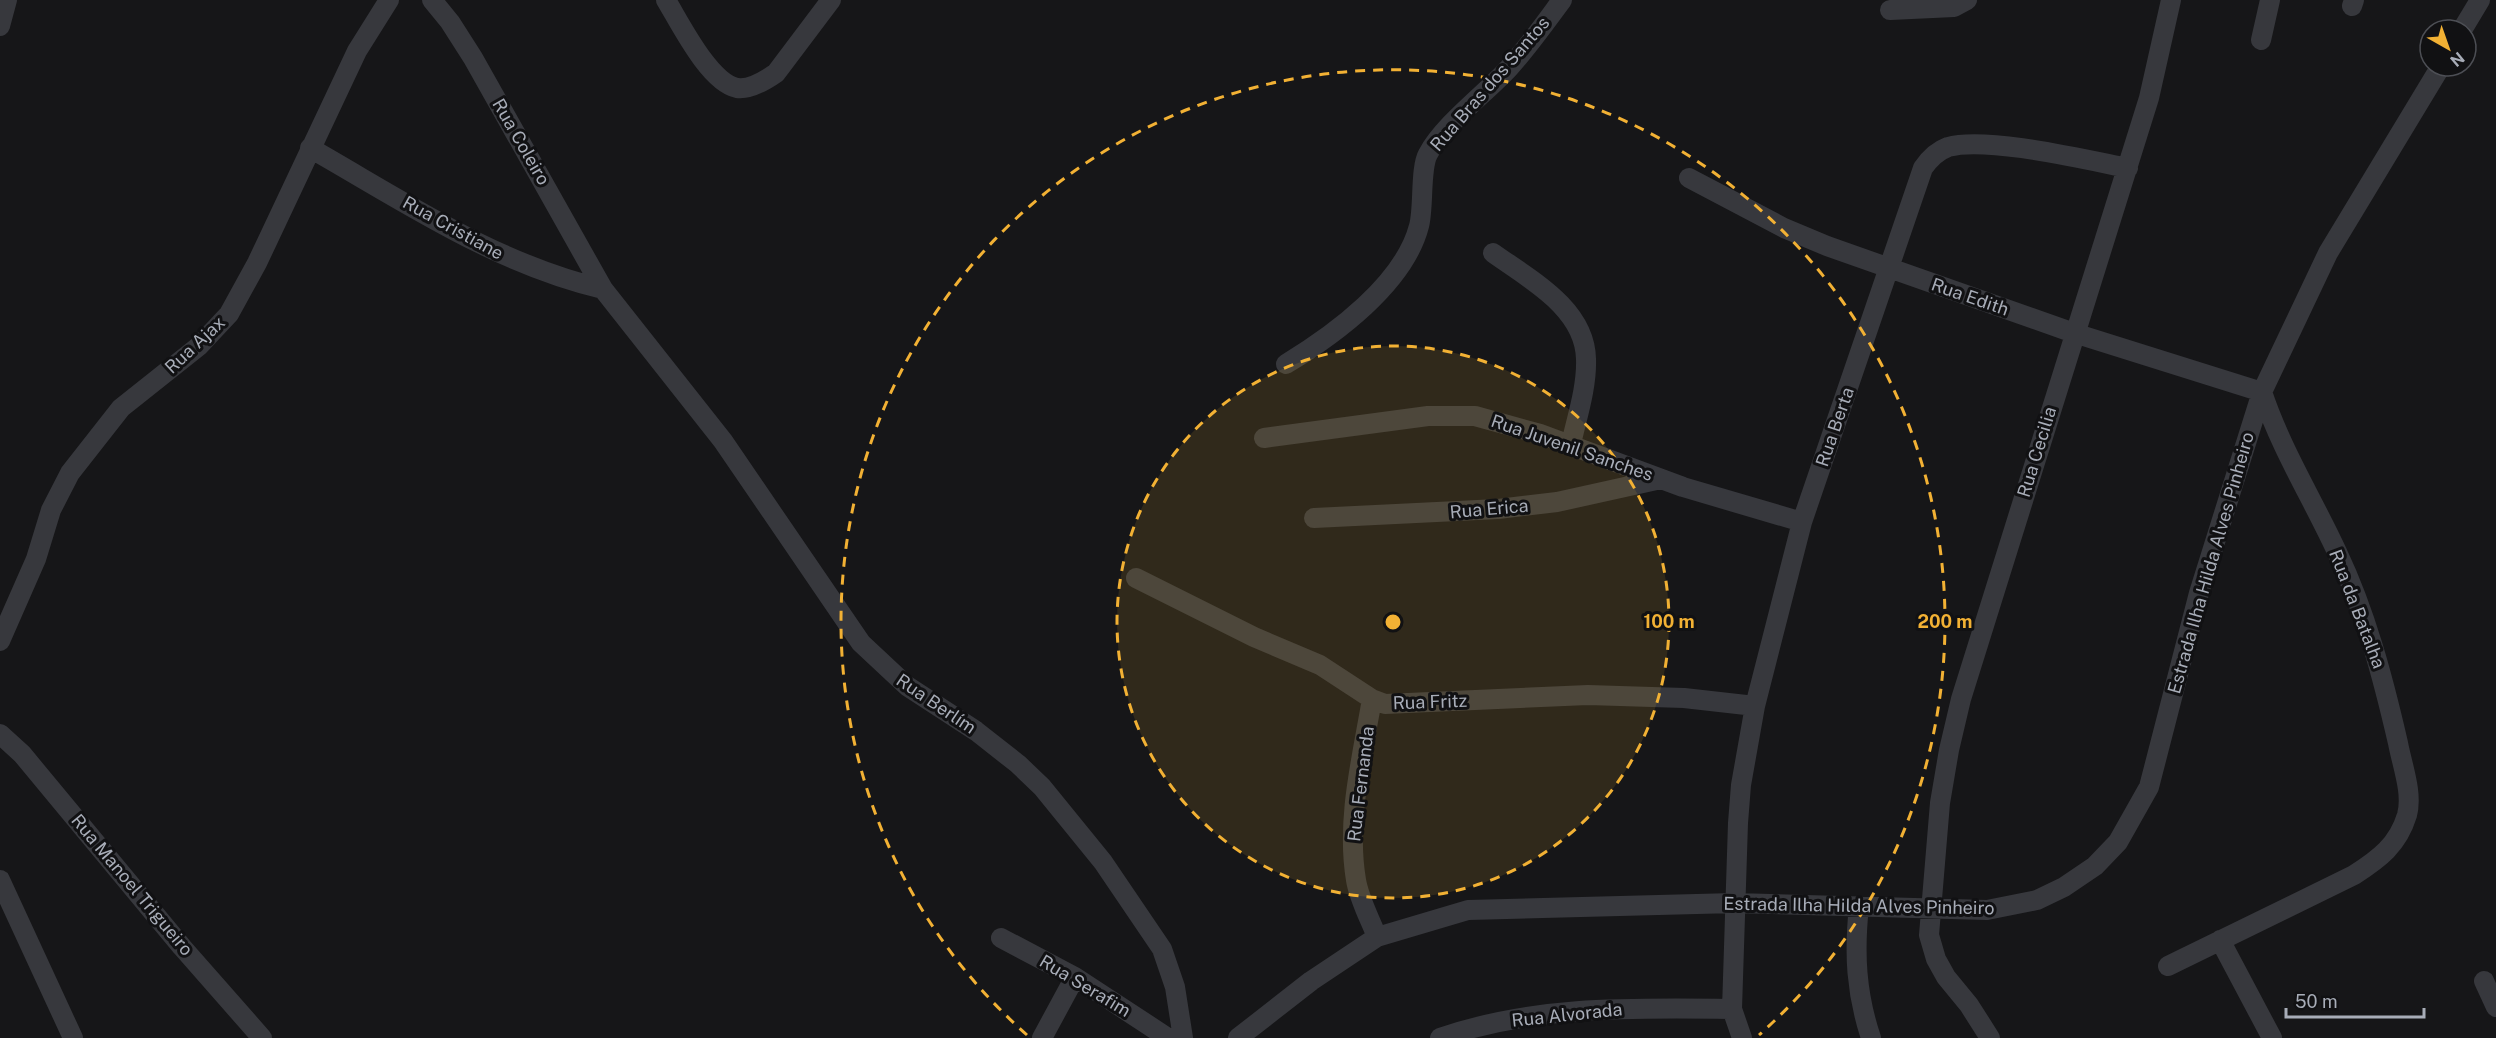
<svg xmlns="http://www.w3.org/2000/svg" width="2496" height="1038" font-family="'Public Sans',sans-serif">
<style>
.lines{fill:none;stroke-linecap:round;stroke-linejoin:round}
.minor{stroke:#37383d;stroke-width:20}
.ring{fill:none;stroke:#f2b134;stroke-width:3;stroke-dasharray:10 8}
.labels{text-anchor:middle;stroke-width:6;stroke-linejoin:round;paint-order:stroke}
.street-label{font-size:18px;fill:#a8adb8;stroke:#111113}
.centre{fill:#f2b134;stroke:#111113;stroke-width:3}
.ring-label{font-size:18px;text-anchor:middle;font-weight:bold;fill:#f2b134;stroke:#111113;stroke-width:6;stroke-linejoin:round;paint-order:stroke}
</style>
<rect width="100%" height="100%" fill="#161618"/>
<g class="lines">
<path class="minor" d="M432,0L450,22L473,58L603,289L723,441L861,643L907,686L976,731L1018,764L1042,787L1103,862L1162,949L1175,987L1183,1038
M666,0C680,23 709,82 737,88C750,90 766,80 776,73L831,0
M2352,6L2354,0
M1890,10L1954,7L1967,0
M0,26L7,0
M2462,30L2480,0
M2261,40L2270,0
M310,148C405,202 496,264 603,289
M1689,178L1784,228L1827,246L2074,333L2262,392C2281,449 2312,498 2337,552C2366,613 2383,678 2398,743C2402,765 2413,793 2407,815C2398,845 2379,859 2354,875L2168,966
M1493,253C1529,279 1585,308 1586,359C1587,387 1577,417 1571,444
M1286,364C1334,335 1404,284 1419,226C1424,208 1420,168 1428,154C1443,125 1486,93 1509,68C1528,47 1545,23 1562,0
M1264,438L1428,416H1475L1540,434L1683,487L1802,522
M1314,518L1498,509L1557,502L1661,479
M1136,578L1254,637L1320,665L1372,699L1385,704L1588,695L1684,698L1755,706
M0,641L36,559L51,510L70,473L121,408L199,346L229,314L257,263L357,51L389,0
M1372,699C1362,758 1346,820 1356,880C1359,899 1370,919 1377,937
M0,734L22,754L182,947L262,1038
M0,880L73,1038
M1859,906C1854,953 1856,993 1871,1038
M1001,938L1075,977L1168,1038
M2220,940L2272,1038
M2484,981L2496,1007
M1042,1038L1075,977
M1238,1038L1311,981L1377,937L1468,910L1735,903L1987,910L2037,900L2064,887L2095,866L2118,842L2149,787L2199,593L2262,392L2328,253L2441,66
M1440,1038C1535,1005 1633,1008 1732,1009
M1742,1038L1732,1009L1738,823L1741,785L1755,706L1802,522L1923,168C1930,158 1937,151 1948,147C1986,136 2087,160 2128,168
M1990,1038L1969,1005L1946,977L1936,959L1929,935L1940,803L1949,750L1961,699L2149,98L2171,0"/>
</g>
<circle cx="1393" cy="622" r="276" fill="#f2b134" fill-opacity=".12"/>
<g class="ring">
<circle cx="1393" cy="622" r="276"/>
<path d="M1027 1035A552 552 0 1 1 1759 1035"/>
</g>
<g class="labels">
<g class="street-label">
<text transform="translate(1490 84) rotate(-49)" y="6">Rua Bras dos Santos</text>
<text transform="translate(521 142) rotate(60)" y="6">Rua Coleiro</text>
<text transform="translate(453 228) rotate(29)" y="6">Rua Cristiane</text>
<text transform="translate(1970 297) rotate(19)" y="6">Rua Edith</text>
<text transform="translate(195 345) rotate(-43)" y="6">Rua Ajax</text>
<text transform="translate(1835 427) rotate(-71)" y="6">Rua Berta</text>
<text transform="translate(1572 448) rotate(19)" y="6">Rua Juvenil Sanches</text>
<text transform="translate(2037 452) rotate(-73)" y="6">Rua Cecilia</text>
<text transform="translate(1489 509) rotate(-5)" y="6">Rua Erica</text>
<text transform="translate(2211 563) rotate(-74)" y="6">Estrada Ilha Hilda Alves Pinheiro</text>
<text transform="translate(2357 609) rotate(69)" y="6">Rua da Batalha</text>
<text transform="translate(1430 702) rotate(-2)" y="6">Rua Fritz</text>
<text transform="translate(936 704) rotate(34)" y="6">Rua Berlím</text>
<text transform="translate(1361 784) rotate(-83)" y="6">Rua Fernanda</text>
<text transform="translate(132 885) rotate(50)" y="6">Rua Manoel Trigueiro</text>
<text transform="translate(1859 906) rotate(1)" y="6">Estrada Ilha Hilda Alves Pinheiro</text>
<text transform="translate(1085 986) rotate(31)" y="6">Rua Serafim</text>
<text transform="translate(1567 1015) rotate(-6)" y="6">Rua Alvorada</text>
</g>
</g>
<circle cx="1393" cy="622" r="9" class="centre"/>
<g class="ring-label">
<text x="1669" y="628">100 m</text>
<text x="1945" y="628">200 m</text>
</g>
<g transform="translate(2448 48) rotate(140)"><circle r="28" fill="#111113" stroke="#4d4f55" stroke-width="1.5"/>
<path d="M0-4.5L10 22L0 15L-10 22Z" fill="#f2b134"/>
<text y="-9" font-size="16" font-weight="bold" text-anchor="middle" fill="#a8adb8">N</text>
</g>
<path d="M2286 1008v9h138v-9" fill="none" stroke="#a8adb8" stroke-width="3"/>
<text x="2295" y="1008" font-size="18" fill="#a8adb8" stroke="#111113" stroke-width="4.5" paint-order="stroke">50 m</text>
</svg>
